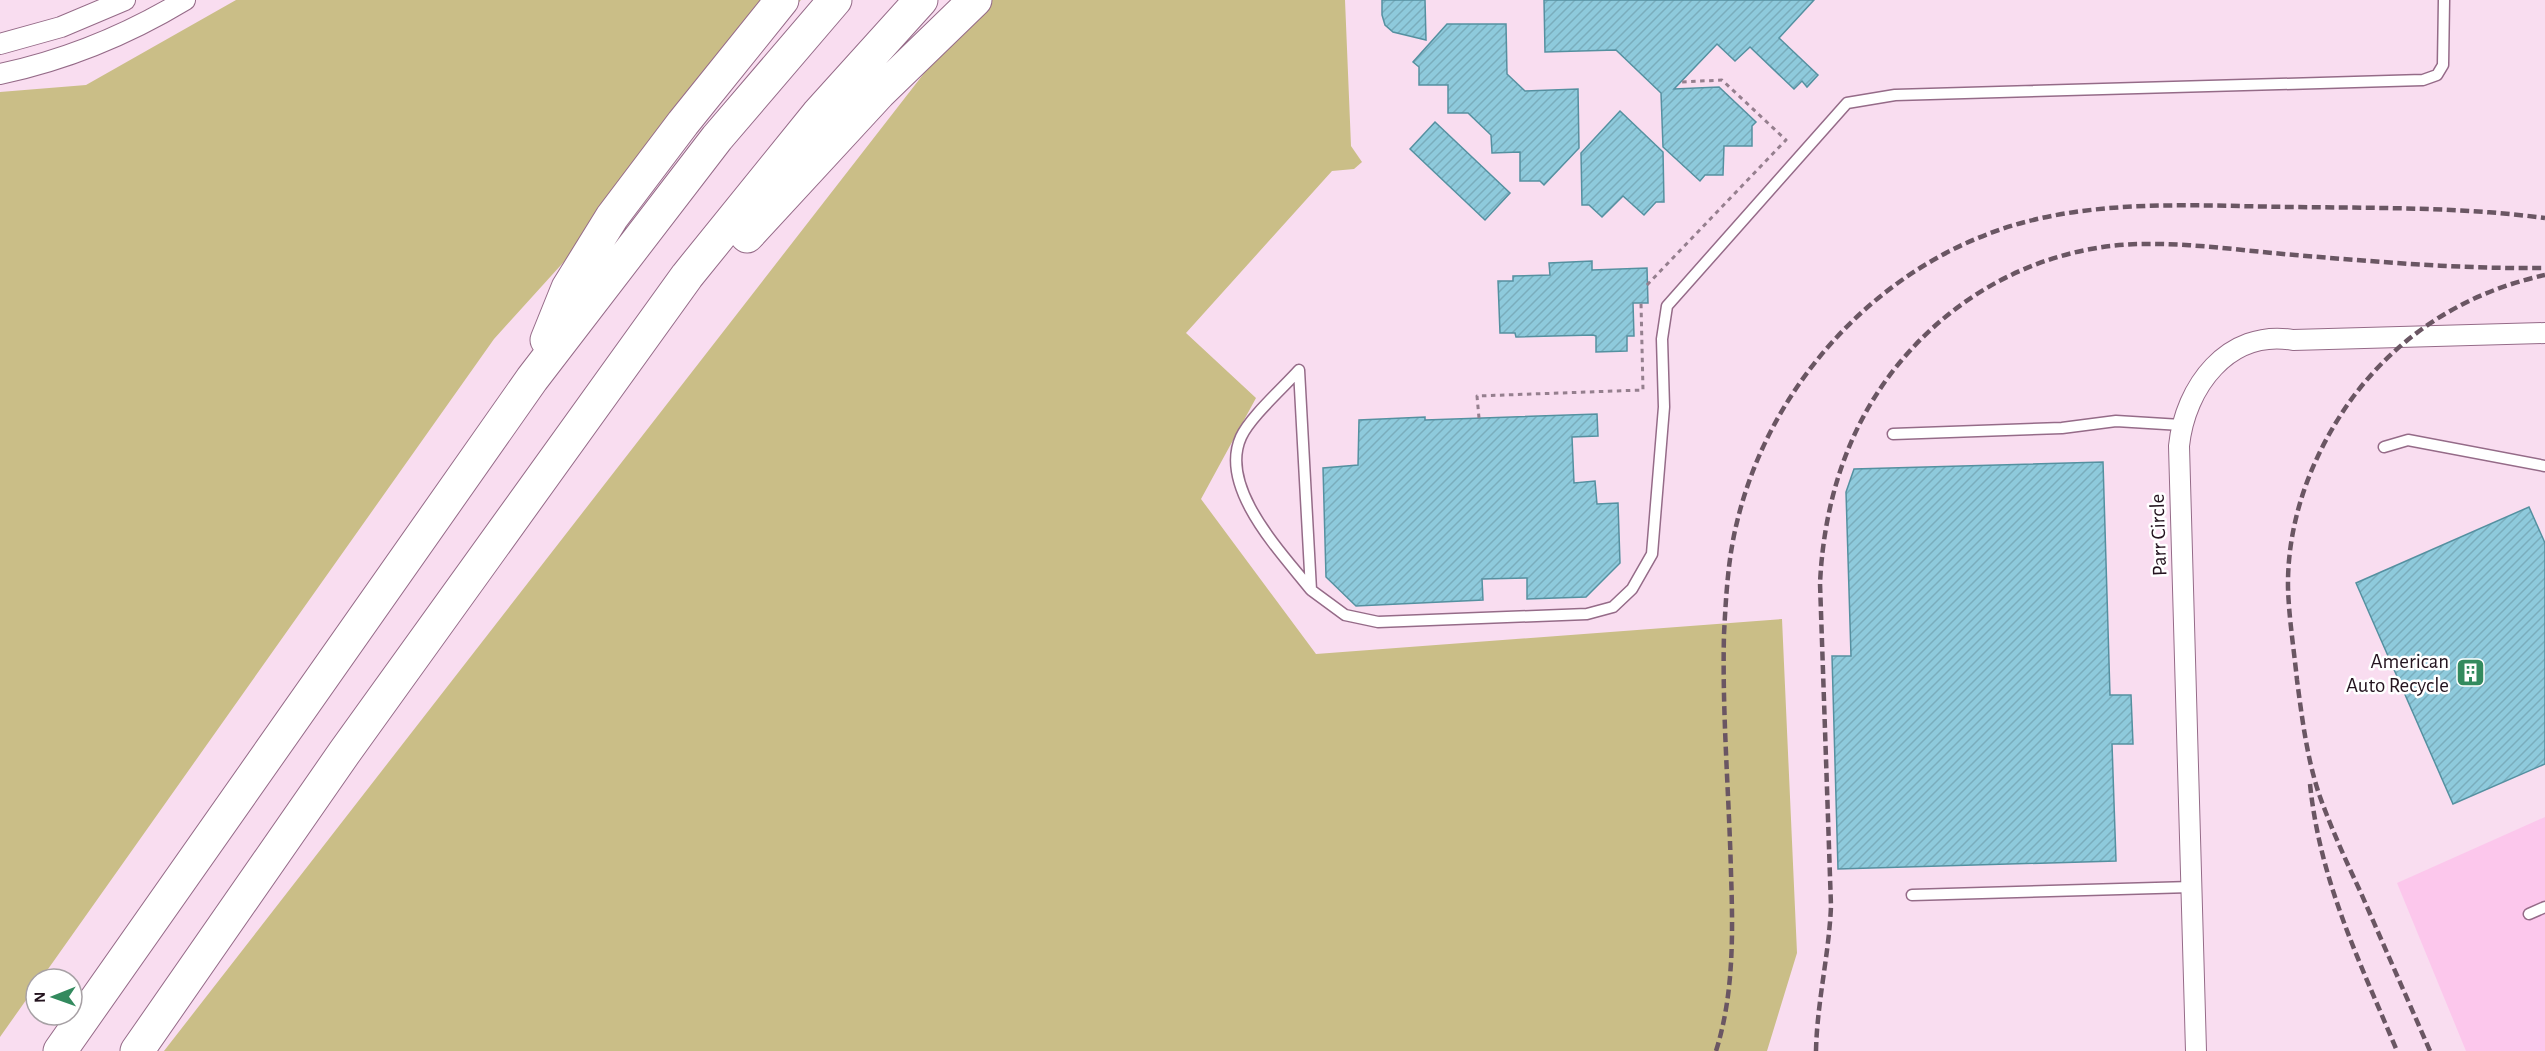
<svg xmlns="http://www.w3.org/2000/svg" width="2545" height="1051" font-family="'Alegreya Sans',sans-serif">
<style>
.built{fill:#fcc7ec}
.green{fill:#cabe87}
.building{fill:url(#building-hatch);stroke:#5590a0;stroke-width:1.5}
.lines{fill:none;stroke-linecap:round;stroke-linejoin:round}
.lane-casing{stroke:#956b88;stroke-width:13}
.street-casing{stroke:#956b88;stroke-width:22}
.highway-casing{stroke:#956b88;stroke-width:35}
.path{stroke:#957f8e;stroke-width:3;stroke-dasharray:4.5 4.5;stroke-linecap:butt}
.lane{stroke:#fff;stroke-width:10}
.street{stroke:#fff;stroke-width:20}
.highway{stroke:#fff;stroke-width:33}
.rail{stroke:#6a5663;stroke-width:4.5;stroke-dasharray:9 4.5;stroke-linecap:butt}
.labels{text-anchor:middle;stroke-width:5;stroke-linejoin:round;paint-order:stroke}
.street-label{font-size:21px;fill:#24141f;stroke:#fff}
.poi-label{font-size:21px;fill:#24141f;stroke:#fff;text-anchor:end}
</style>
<defs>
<pattern id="building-hatch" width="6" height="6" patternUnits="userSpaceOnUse" patternTransform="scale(1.5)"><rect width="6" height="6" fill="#8ecadc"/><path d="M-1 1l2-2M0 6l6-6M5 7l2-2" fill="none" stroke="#7aadbc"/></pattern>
</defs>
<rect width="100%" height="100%" fill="#f9ddf0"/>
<path class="built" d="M2545,817V1051H2466L2397,883Z"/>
<path class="green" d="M236,0H801L494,339L41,979H36V986L0,1037V92L86,85Z
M981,0H1345L1351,146L1362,162L1354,169L1332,171L1186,333L1256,398L1201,499L1316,654L1782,619L1797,953L1767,1051H164Z"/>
<path class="building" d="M1382,0H1425L1426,40L1393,32L1385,25L1382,15Z
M1544,0H1814L1779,38L1818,75L1807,87L1802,81L1794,89L1750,47L1735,61L1717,44L1674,89L1719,87L1756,122L1752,126V146H1724L1723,175H1705L1700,181L1663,147L1661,93L1616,50L1545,52Z
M1447,24H1506L1507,74L1525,91L1578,89L1579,148L1544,185L1540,181H1520V152L1492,153L1491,135L1468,113H1448V85H1419V67L1413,62Z
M1620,111L1663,152L1664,202H1656L1644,215L1623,196L1602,217L1589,205H1582L1581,153Z
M1435,122L1510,193L1485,220L1410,149Z
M1592,261V270L1647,268L1648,303H1633L1634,336H1627V351L1596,352V336L1593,335L1516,337L1515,333H1500L1498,281H1513V276L1550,275L1549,263Z
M1597,414L1598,436L1572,437L1574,483L1595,481L1597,504L1618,503L1620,563L1586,597L1527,599V578L1482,579L1483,600L1356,606L1326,577L1323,468L1358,465L1359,420L1425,417V420Z
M2103,462L2110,695H2131L2133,744H2112L2116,861L1838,869L1832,656H1851L1846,492L1854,469Z
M2529,507L2545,543V764L2453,804L2356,583Z"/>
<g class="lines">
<defs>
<path id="lane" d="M1299,370L1311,590L1345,615L1378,622L1587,614L1613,607L1632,589L1652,554L1664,407L1662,339L1667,306L1847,103L1895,95L2423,80L2437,75L2443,65L2444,0
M1299,370C1284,387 1250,417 1241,437C1218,488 1282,553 1311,590
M1893,434L2062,428L2116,421L2181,425
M2384,447L2408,440L2545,466
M1912,895L2191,887
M2529,914L2545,907"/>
<path id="street" d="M0,44L61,27L125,0
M0,74C66,60 127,35 185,0
M2196,1051L2179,446C2185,387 2228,329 2293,340L2545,333"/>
<path id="highway" d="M747,236L879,93L975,0
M547,340L568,288L612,217L683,123L782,0
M60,1051L532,379L717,138L835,0
M137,1051L344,753L687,276L818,114L921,0"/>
</defs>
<use href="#lane" class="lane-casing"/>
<use href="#street" class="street-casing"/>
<use href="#highway" class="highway-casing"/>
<path class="path" d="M1647,285L1786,140L1722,80L1681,82
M1479,418L1477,396L1643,390L1641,303"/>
<use href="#lane" class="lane"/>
<use href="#street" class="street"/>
<use href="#highway" class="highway"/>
<path class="rail" d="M2310,784C2320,882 2360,962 2397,1051
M1716,1051C1734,994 1733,932 1731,873C1729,793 1722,713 1724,634C1726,596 1728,558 1737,522C1772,376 1890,253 2037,219C2120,200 2207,206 2291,207C2376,208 2461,207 2545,218
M1816,1051C1817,1002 1829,955 1831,906L1820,583C1824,502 1848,424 1901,361C1961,289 2049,245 2143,244C2194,243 2245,251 2295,255C2379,262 2461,269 2545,268
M2430,1051C2407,998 2384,946 2361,893C2346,861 2331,828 2319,794C2307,758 2302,718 2297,680C2294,650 2289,619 2288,588C2287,519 2313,452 2353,397C2401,333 2467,292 2545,275"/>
</g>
<defs>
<symbol id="building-square" viewBox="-11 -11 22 22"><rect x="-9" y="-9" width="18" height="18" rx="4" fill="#338a5e" stroke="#fff"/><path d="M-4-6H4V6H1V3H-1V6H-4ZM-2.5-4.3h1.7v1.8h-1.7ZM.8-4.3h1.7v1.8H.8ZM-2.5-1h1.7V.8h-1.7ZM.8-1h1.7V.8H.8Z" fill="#fff"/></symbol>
</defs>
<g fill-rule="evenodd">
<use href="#building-square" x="2454" y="656" width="33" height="33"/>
</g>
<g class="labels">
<g class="street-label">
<text transform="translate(2158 535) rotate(-92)" y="7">Parr Circle</text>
</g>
<g class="poi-label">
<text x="2449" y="668">American<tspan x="2449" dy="24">Auto Recycle</tspan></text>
</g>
</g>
<g transform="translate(54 997) rotate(269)"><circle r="28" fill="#ffffff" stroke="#a7a1a5" stroke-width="1.5"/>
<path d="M0-4.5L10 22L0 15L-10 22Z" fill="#338a5e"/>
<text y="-9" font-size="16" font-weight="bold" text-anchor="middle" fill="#24141f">N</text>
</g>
</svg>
